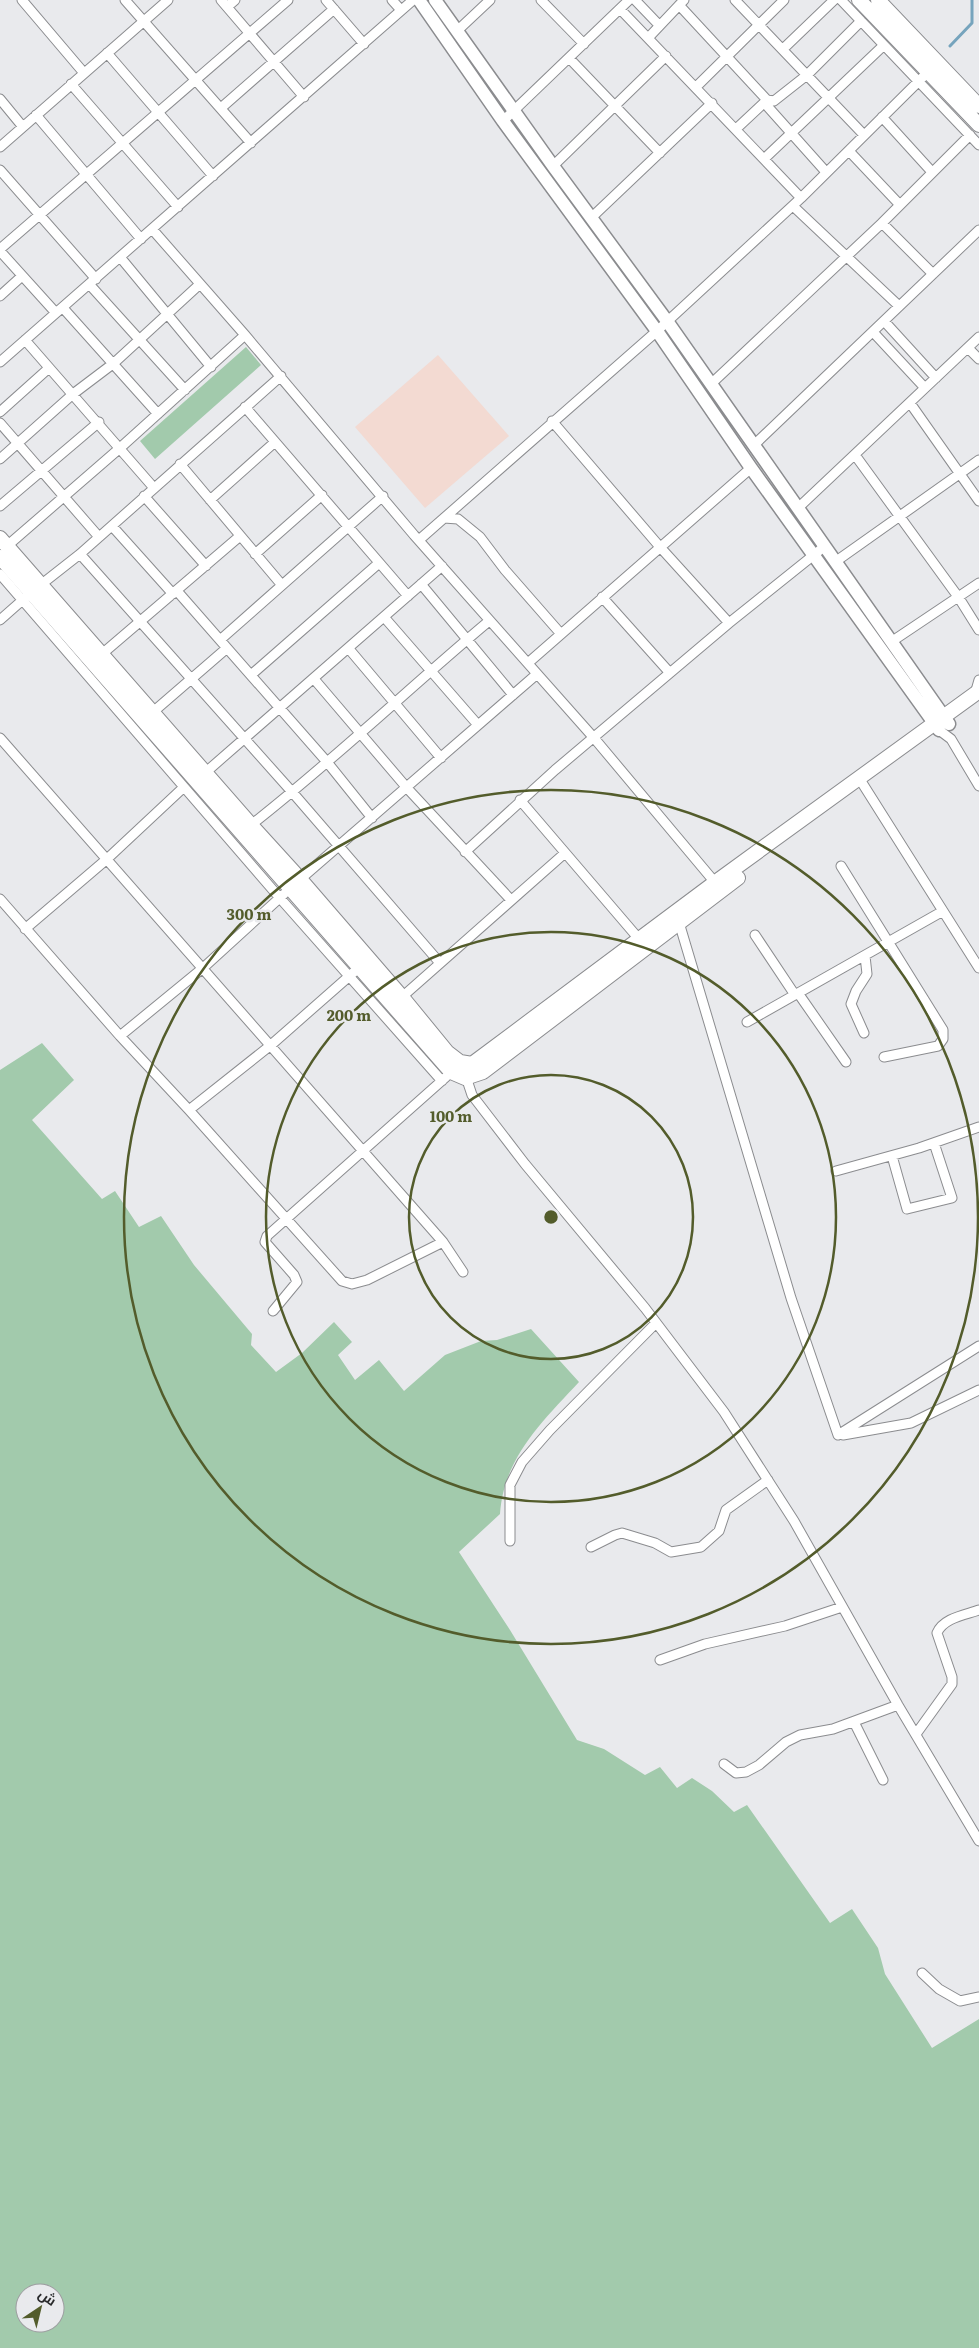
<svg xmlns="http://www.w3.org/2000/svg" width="979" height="2348" font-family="Literata,Cairo,serif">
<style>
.medical{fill:#f3dad2}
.green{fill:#a2caac;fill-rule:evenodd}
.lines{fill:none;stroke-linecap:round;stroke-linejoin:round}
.stream{stroke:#76a4bd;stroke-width:3}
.minor-casing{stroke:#8b8c8f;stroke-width:11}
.secondary-casing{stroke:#8b8c8f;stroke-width:15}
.primary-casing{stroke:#8b8c8f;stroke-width:16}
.minor{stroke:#fff;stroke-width:9}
.secondary{stroke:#fff;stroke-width:12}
.primary{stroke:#fff;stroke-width:14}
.ring{fill:none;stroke:#535c2b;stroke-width:2.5}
.centre{fill:#535c2b;stroke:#e9eaed;stroke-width:2.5}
.ring-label{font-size:15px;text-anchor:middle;font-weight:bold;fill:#535c2b;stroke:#e9eaed;stroke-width:5;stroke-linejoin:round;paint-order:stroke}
</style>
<rect width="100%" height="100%" fill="#e9eaed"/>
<path class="medical" d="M438,355L509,436L425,508L355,427Z"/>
<path class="green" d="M246,347L261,365L155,459L140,441Z
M42,1043L74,1080L32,1120L102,1199L115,1191L139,1227L161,1216L194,1265L252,1334L251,1345L276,1372L302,1353L334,1322L352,1342L338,1355L355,1380L379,1360L404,1391L445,1355L481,1341L497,1340L531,1329L579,1382C542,1422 504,1457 500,1514L459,1552L510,1630L577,1740L604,1749L645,1775L660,1767L677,1788L692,1778L712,1791L734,1812L747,1805L830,1923L852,1909L878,1948L885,1974L932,2048L979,2019V2348H0V1070ZM25,2293H55V2323H25Z"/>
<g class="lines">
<path class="stream" d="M950,46L972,23V0"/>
<defs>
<path id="minor" d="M22,0L84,73
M125,0L251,143
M221,0L304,97
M326,0L364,44
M392,0L401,10
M541,0L584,44
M635,0L659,25
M735,0L864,135
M841,0L979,145
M679,5L767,100L768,107L826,172
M227,7L235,0
M620,9L801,198
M457,31L490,0
M649,37L684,0
M783,49L834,0
M107,53L213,176
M569,58L660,153
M71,84L178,207
M696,87L784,0
M0,99L23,127
M221,108L334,9
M36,115L141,239
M882,117L932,172
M503,121L629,0
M736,129L767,100L774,101L807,75L861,21
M0,147L168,0
M849,151L900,205
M764,159L884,45
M553,166L666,56
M0,170L96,279
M793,206L899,306
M591,218L712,103
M882,223L933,274
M152,229L245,335L414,535L594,738L718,886
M0,249L288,0
M0,251L56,313
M120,257L211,367
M89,284L185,390
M0,296L22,276
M63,308L158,414
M884,321L936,378
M873,332L925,388
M25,340L154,488
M968,348L979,359
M0,362L413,0
M711,384L882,223L970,135
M910,403L979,501
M245,407L408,596
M0,412L49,368
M552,421L660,547L729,623
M0,423L99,537
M754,445L979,230
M855,455L959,598L979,630
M0,459L73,394L114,363L200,284
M180,464L281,584
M144,496L206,566
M210,500L275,442
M0,506L99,422
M798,508L979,337
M444,518L458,519L480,537L505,570L561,634
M112,526L173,594
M419,540L657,331L801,198L930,70
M7,546L120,448L245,335
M80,554L293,793L440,963
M255,554L322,495
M835,562L979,460
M0,574L279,897L442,1081
M421,584L513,695
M38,587L80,554L281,376
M177,591L327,762L372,818
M602,597L670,673
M384,617L478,725
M0,620L26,597
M220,640L383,496
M891,642L979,583
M349,649L441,758
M102,654L240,536
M528,663L751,468
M251,675L379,563
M314,679L407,788L511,900
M975,694L979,680
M153,712L227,648
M939,730L951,739L979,786
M0,738L443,1242L463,1272
M206,772L442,566
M859,778L979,968
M520,800L639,939
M251,825C333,761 409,688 489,621
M465,852L555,770L729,623L825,546
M841,866L943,1030V1039L938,1046L884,1057
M297,882L537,674
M0,899L120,1036L189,1110L342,1281L352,1284L367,1280L443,1242
M678,919L791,1298L838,1435
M25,929L107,859L184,787
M755,935L795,995
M798,993L846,1062
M402,997L565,853
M747,1022L943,911
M864,1033L851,1004L856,991L867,974L865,956
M120,1036L203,968L284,894
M465,1074L472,1095L525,1164L645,1308L724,1412L794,1521L898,1705L979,1841
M189,1110L271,1045L354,972
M892,1156L907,1209L952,1198L934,1143
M836,1171L919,1148L979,1127
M273,1311L297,1282L294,1275L265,1242L267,1236L446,1077
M838,1435L979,1346
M843,1435L911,1423L979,1390
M510,1541V1485L522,1462L550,1430L656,1323
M591,1547L615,1535L622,1533L655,1543L671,1552L701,1547L719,1531L726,1510L768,1480
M660,1660L705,1644L785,1626L842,1607
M854,1722L883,1780
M916,1734L952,1684V1677L937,1633C943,1618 965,1615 979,1610
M724,1764L736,1773L746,1772L759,1765L786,1742L800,1735L833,1729L898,1705
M922,1973L939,1989L960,2001L979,1997"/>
<path id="secondary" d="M419,0L503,121L657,331L751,468L939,730
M435,0L553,166L667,321L949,724"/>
<path id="primary" d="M859,0L979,125
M878,0L979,106
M0,538L251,825L300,879L402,997L447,1052L460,1062L472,1064L713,884L979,691
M0,557L451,1072L465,1078L483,1072L738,878"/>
</defs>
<use href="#minor" class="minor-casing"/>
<use href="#secondary" class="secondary-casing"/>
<use href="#primary" class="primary-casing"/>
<use href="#minor" class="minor"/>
<use href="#secondary" class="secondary"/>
<use href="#primary" class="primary"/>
</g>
<g class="ring">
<circle cx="551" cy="1217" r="142"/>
<circle cx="551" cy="1217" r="285"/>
<circle cx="551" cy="1217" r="427"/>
</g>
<circle cx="551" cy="1217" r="8" class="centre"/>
<g class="ring-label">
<text x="249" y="920">300 m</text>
<text x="349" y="1021">200 m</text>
<text x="451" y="1122">100 m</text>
</g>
<g transform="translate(40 2308) rotate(35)"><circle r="24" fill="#e9eaed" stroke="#9d9ea0"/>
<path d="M0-4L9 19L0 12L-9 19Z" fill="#535c2b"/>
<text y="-8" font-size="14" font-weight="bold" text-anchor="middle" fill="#2a2b2c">ش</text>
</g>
</svg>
